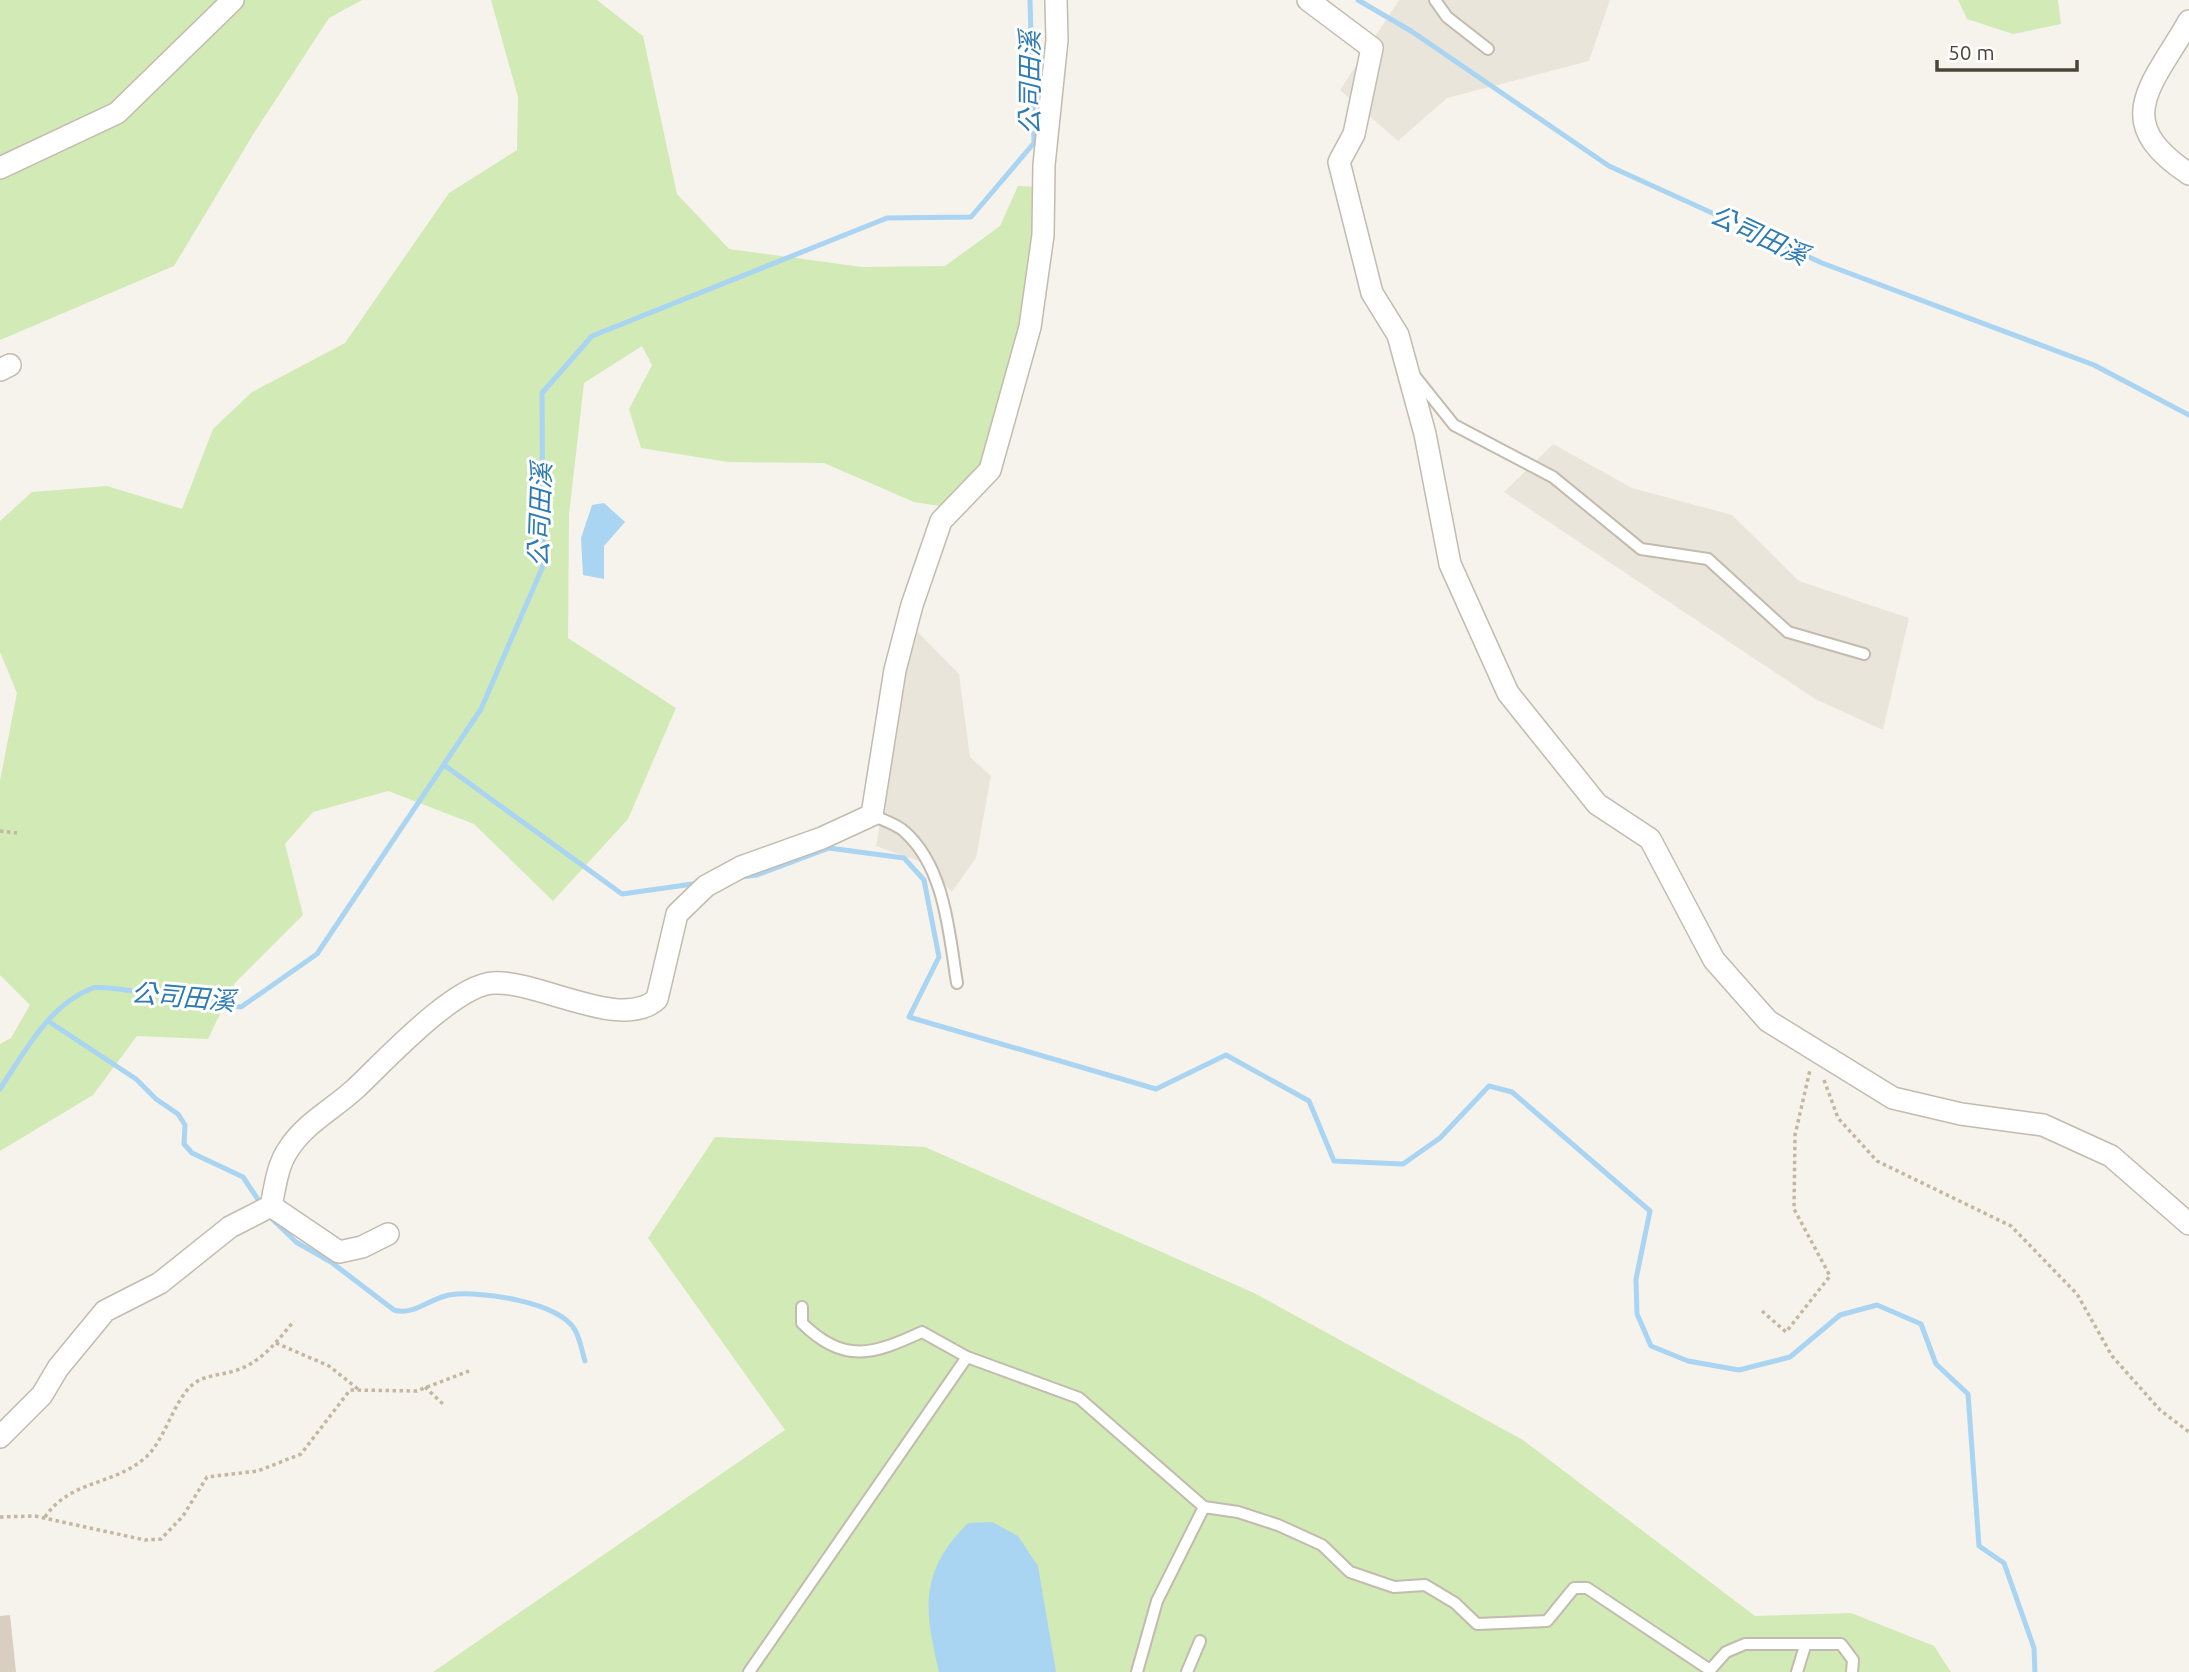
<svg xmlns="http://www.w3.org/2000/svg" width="2189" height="1672" font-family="Ubuntu,'Noto Sans TC',sans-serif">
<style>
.residential{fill:#eae5da}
.green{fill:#d2eab5}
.water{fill:#a9d4f2}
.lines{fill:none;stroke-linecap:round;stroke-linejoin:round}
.stream{stroke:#a9d4f2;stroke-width:5}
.building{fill:#d8cfc1}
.service-casing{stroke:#c2bbae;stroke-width:14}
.minor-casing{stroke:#c2bbae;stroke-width:24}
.path{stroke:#c4b79f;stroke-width:3.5;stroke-dasharray:3.5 3.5;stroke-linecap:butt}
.service{stroke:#fff;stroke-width:10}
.minor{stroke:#fff;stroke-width:21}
.labels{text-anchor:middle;stroke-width:6;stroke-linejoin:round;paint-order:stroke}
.water-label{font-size:26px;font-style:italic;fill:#2e7ab2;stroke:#fff}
</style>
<rect width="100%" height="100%" fill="#f6f3ec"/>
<path class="residential" d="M1399,0H1610L1589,61L1447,98L1398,141L1340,90Z
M1553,444L1632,488L1732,515L1799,581L1909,618L1883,730L1815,699L1504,492Z
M914,628L959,674L970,757L991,776L976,858L952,892L921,862L876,846Z"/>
<path class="green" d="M0,0H362L329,18L254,133L174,266L0,340Z
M491,0H597L643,36L677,194L729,249L862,267L945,266L1000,226L1018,186L1036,187L1038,204L1021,326L982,461L946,507L914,502L824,463L728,462L641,448L629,409L652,365L642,346L584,383L569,515L568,638L676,708L628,819L553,901L474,824L388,791L313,812L285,844L303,915L235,983L208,1039L137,1036L93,1095L0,1151V1044L11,1038L30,1005L0,975V781L17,693L0,652V521L32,492L107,486L182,509L213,429L252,392L345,343L449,193L517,150L518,97Z
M1958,0H2058L2061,24L2013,34L1967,19Z
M715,1137L925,1147L1254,1293L1523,1440L1755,1616L1851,1613L1934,1646L1951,1672H433L785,1430L648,1238Z"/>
<path class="water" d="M604,503L625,522L604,546V579L583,575L581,538L592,505Z
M992,1522L1018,1536L1038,1566L1056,1672H939C924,1609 919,1572 968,1523Z"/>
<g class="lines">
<path class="stream" d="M1358,0L1411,31L1609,166L1822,263L2094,365L2189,415
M444,765L622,894L700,883
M741,877L757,875L829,848L904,858L924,880L939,957L909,1017L1156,1089L1226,1055L1309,1101L1334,1161L1403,1164L1440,1138L1489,1086L1512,1092L1650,1211L1636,1279L1637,1314L1651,1346L1688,1361L1739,1370L1790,1357L1840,1315L1877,1305L1921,1324L1936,1364L1968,1394L1979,1546L2004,1563L2034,1648L2035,1672
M48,1021L136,1079L156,1099L178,1114L185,1125L184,1144L192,1153L243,1177L261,1204
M0,1089C24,1053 49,1004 93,988C105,984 219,1004 241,1007L317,954L481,709L543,566L542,393L592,336L887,218L971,217L1034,143L1030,0
M268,1215L296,1242L331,1262L394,1310C413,1316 431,1298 449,1295C479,1290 560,1302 575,1330C580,1339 582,1351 585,1361"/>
</g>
<path class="building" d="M10,1615L16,1672H0V1616Z"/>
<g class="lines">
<defs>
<path id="service" d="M1435,0L1447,17L1488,49
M1414,375L1454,425L1553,477L1641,549L1708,559L1788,632L1864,654
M872,815C882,820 897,824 905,832C945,868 949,933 957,983
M802,1307V1323C844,1365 874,1354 922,1332L967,1357L1079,1398L1204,1507L1157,1601L1137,1672
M1204,1507L1238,1512L1278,1525L1322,1545L1350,1572L1394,1587L1425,1585L1455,1603L1477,1624L1547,1621L1574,1588H1587L1710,1670L1726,1652L1745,1644H1841L1853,1660L1852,1672
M749,1672L967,1357
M1187,1672L1200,1641
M1797,1672L1805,1646"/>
<path id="minor" d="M1308,0L1372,48L1354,134L1339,162L1372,293L1398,335L1425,434L1450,564L1508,693L1597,804L1650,839L1714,960L1768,1021L1893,1098L1961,1114L2043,1125L2111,1156L2189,1224
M2189,21C2152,86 2109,121 2189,174
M0,168L117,113L233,0
M0,370L10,365
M271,1206L339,1252L362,1247L388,1234
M0,1437L42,1395L58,1368L105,1311L160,1283L230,1227L271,1206C275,1188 277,1166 288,1150C304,1124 332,1110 355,1089C383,1063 454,985 493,983C538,980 622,1032 657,999L677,914L706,886L741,867L822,838L872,815L895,670L912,605L941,521L990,470L1030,327L1043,235L1044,165L1057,40L1056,0"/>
</defs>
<use href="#service" class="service-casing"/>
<use href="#minor" class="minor-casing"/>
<path class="path" d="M0,831L17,833
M1824,1080L1838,1118L1877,1161L2011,1226L2077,1294L2112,1356L2160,1410L2189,1432
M1762,1311L1786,1332L1830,1276L1794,1209L1795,1135L1810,1070
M276,1343L329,1366L358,1389
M425,1387L444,1405
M0,1517L35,1516L145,1540L161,1539L183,1516L207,1477L258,1471L301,1454L350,1390L417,1391L469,1371
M45,1517C70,1480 112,1486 145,1458C164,1441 171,1409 188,1389C201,1374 220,1376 237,1370C262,1362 278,1340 294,1321"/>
<use href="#service" class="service"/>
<use href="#minor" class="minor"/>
</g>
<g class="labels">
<g class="water-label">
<text transform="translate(1030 83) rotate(-90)" y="9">公司田溪</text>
<text transform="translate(1759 235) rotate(25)" y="9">公司田溪</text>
<text transform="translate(540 515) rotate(-88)" y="9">公司田溪</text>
<text transform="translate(183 997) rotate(5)" y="9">公司田溪</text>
</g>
</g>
<path d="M1937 60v10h140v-10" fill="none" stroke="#4b4439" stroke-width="3.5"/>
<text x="1948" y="60" font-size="21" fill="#4b4439" stroke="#ffffff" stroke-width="5" paint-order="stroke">50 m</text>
</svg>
